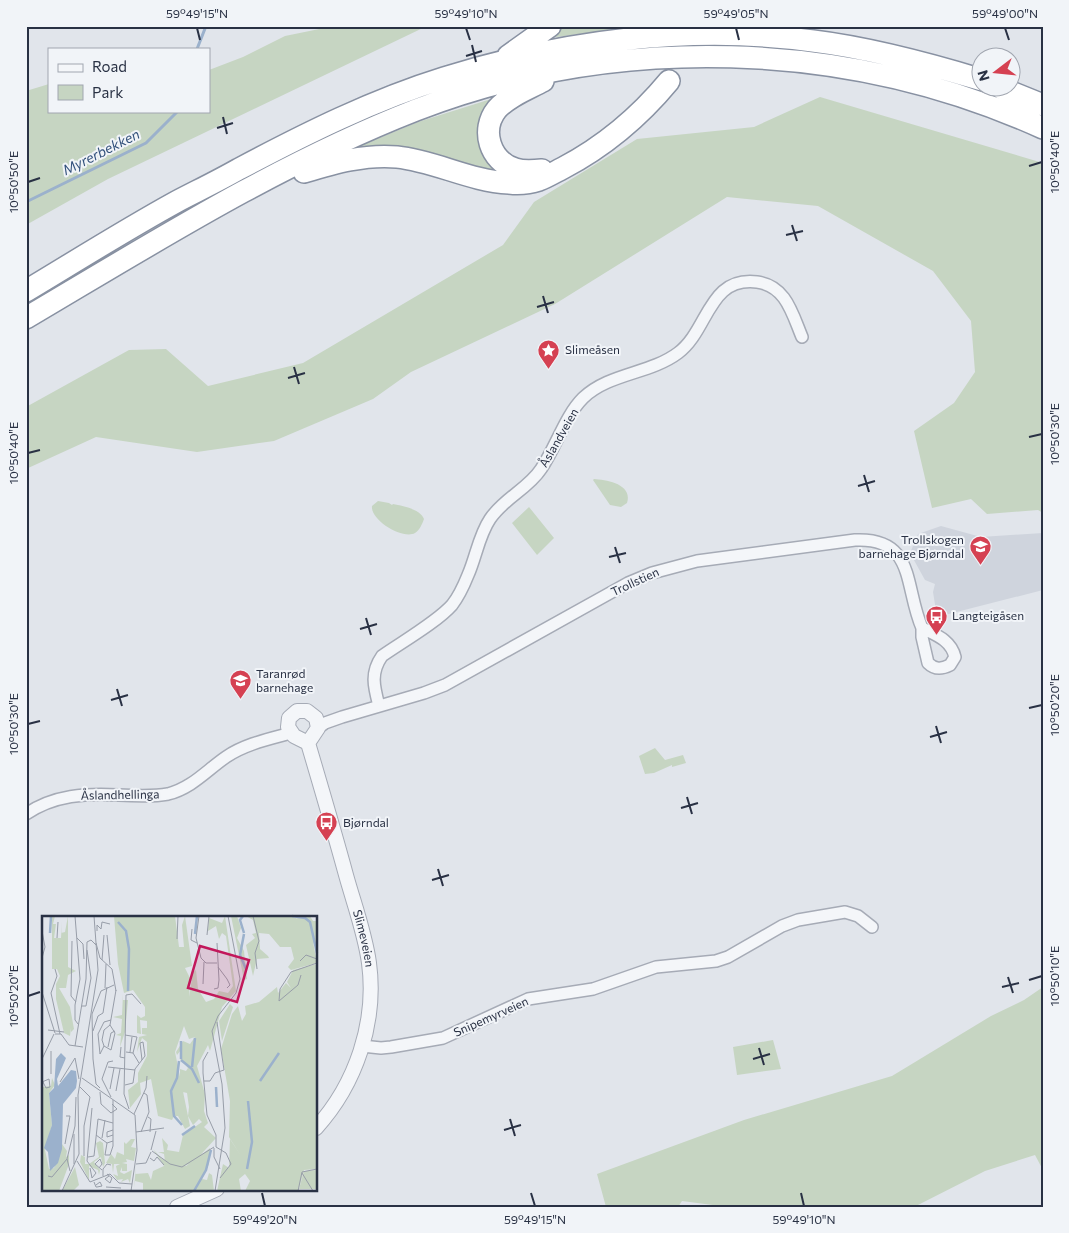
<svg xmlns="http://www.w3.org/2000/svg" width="1069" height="1233" font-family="Commissioner,sans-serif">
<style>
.built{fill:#cfd4dd}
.green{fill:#c6d5c2}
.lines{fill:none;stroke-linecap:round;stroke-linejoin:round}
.stream{stroke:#9bb1cc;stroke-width:3}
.minor-casing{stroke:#a6abb6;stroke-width:14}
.tertiary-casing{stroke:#a6abb6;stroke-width:16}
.motorway-casing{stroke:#8891a2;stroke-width:24}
.minor{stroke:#f4f6f9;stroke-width:11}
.tertiary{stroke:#f4f6f9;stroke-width:14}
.motorway{stroke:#fff;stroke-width:21}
.ticks{fill:none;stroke:#293144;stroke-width:2}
.labels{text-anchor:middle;stroke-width:4;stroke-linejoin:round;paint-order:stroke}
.poi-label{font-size:12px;fill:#293144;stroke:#f1f4f8;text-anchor:start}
.street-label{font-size:12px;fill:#293144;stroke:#f1f4f8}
.water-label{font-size:14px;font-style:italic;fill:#304f7a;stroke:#f1f4f8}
.inset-river{fill:none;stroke:#9bb1cc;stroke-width:2.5}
.inset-road{fill:none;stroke:#979da8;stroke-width:1}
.view{fill:#c2185b;fill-opacity:0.15;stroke:#c2185b;stroke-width:2.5}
.inset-edge{fill:none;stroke:#293144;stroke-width:2.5}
.neatline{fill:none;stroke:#293144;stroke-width:2}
.ticks-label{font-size:12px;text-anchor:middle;fill:#293144}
</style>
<rect width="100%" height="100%" fill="#e1e5eb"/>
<path class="built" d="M941,526L981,537L1043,533V590L937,617L933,592L935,584L925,580L910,553L918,534Z"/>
<path class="green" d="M334,26H427L108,179L26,225V91L49,84V111H209V70L243,57L285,36Z
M559,26H639L549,38Z
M507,94L489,111L512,174L338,155L418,122Z
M820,97L1043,163V513L1038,510L987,514L971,499L932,508L914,431L954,403L975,372L971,321L933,271L818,206L727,197L555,304L411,372L373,399L274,441L197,452L96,437L26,469V407L129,350L166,349L208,386L303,363L503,245L534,202L637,139L754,127Z
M594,479C607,480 633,484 627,503L621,507L610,505L593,480Z
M378,501L389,503L392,505L393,504C403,506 420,509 424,519C422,524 420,530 415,533C403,540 370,520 372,506Z
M529,507L554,538L537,555L512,523Z
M655,748L665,760L683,755L686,763L672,767V765L654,773L645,774L639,756Z
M1043,987V1170L1035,1155L985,1171L914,1207H728L682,1201L678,1207H606L597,1174L744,1120L892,1076L991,1016L1024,1000Z
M773,1040L781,1069L737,1075L733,1047Z"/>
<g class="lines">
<path class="stream" d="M197,49L206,26
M26,202L146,143L178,111"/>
<defs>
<path id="minor" d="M379,706C374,687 370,673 382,656C402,642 437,622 452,605C459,596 464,585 468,575C476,557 479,535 490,519C504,498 528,489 541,469C556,447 565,416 583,398C609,373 650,374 678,353C709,330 708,276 757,282C786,286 792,313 802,337
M318,728L325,723L342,717L424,693L445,685L628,583L652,573L697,561L855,540C916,537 904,587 922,628V637L928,663C935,670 942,669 950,665L955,657C951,640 936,635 922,628
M26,814C54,795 86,793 119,795C135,796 152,797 168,794C192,788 207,770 226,757C245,744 269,739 291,733
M362,1046L381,1048L391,1047L443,1038L528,999L593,989L656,967L716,961L728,957L782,926L798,920L845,912L858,916L872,927"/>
<g id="tertiary">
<path id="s1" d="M308,743L294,736L288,727L289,718L297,711H307L316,718L318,728L308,743C321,787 334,831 346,875C354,904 365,933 369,963C377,1022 356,1084 316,1128"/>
<path d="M177,1207L217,1189"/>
</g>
<path id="motorway" d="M508,56L550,26
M1001,88L1043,105
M542,170C533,171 524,172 515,169C490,161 480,130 497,109C509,96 528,89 543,81
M304,172C334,163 365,154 397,157C435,161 470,181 509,183C518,184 530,183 539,180C547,177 555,172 563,168C603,147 640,116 669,81
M26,291C76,261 125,230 176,202C197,191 218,181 239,169C305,134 373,100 444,78C562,41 690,24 813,41C870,48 926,63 982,80
M26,318C153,243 278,164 416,110C616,33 847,39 1043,128"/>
</defs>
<use href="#minor" class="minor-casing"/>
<use href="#tertiary" class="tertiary-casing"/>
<use href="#motorway" class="motorway-casing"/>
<use href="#minor" class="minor"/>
<use href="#tertiary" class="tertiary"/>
<use href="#motorway" class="motorway"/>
</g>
<path class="ticks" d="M197,28L200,40M466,28L470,40M736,28L739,40M1005,28L1009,40M472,45L476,62M466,56L482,51M223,117L227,134M217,128L233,123M1029,166L1042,162M28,182L40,178M792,225L797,241M786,235L803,231M543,296L548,313M537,307L554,302M294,367L299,384M288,378L305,373M1029,437L1042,434M28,453L40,450M864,475L869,492M858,486L875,481M615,547L620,563M609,557L626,553M366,618L371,635M360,629L377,624M117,689L122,706M111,700L128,695M1029,708L1042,705M28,724L40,721M936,726L941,743M930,737L947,732M687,797L692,814M681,808L698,803M438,869L443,886M432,880L449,875M1008,977L1013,993M1029,980L1042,976M1002,987L1019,983M28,996L40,992M759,1048L764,1065M753,1059L770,1054M510,1119L515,1136M504,1130L521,1125M262,1193L265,1206M531,1193L535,1206M801,1193L804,1206"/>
<defs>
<symbol id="sight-pin" viewBox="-11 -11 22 30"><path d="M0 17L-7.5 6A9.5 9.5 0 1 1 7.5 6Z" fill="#d54152" stroke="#f1f4f8"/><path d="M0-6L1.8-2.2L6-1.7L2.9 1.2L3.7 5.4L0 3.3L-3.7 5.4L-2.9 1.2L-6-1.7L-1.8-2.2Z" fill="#fff"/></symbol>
<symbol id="school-pin" viewBox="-11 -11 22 30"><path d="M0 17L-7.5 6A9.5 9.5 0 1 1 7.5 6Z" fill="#d54152" stroke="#f1f4f8"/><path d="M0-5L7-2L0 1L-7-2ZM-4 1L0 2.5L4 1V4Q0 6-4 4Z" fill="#fff"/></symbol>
<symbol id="bus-pin" viewBox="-11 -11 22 30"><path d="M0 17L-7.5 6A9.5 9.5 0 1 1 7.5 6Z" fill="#d54152" stroke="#f1f4f8"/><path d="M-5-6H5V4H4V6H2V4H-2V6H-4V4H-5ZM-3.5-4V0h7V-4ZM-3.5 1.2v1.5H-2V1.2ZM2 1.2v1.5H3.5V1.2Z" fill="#fff"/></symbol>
</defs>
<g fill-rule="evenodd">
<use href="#sight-pin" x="536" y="338" width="25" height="34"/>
<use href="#school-pin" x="968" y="534" width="25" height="34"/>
<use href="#bus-pin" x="924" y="604" width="25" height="34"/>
<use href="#school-pin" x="228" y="668" width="25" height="34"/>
<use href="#bus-pin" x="314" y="810" width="25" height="34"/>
</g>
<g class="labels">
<g class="poi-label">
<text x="565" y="354">Slimeåsen</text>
<text x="964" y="544" text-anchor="end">Trollskogen<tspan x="964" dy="14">barnehage Bjørndal</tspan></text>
<text x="952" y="620">Langteigåsen</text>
<text x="256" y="678">Taranrød<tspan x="256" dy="14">barnehage</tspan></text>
<text x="343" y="827">Bjørndal</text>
</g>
<g class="street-label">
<text transform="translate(559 438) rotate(-60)" y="4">Åslandveien</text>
<text transform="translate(635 582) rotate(-25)" y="4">Trollstien</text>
<text transform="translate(120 795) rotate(-1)" y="4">Åslandhellinga</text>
<text dy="4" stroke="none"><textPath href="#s1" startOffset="299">Slimeveien</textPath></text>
<text transform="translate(491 1017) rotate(-24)" y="4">Snipemyrveien</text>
</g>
<g class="water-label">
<text transform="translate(101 152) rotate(-27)" y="5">Myrerbekken</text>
</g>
</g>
<g transform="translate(42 916)">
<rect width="275" height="275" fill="#e1e5eb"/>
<path d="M10,0H13L11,8H14L12,22H19L20,5L19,17L23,16L26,0V51L34,55L26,59L24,72H17L28,91L32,113L29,116V112L28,120L22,117L14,83V68L18,60L15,53H10ZM72,0H133L137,31H142L140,9L143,0L150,50L143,52L148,62L147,81L151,56L154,54L156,73L164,86L172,83L177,75L186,77L191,70L184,20L180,17L177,23L174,10L166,15L167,2L180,7L183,0L194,75L180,91L168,135L166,129L155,150L163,178L162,195L166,207L162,211L174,222L153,245L142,250L123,245L122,238L116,236H122L120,222L126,229L125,234L137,236L141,219L160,206L157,203L151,209L146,200L147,191L145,177L141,176L138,161V153L144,155L146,152L138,143L139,134L135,139L134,136L141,125L148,128L153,121L147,123L142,110L133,136L148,210L143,213L136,200H132L130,204L116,200L109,163L98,167L99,178L88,192L86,174L96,166V157L105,140V126L100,122L95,136L97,121L105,119L100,118V112H105V105L98,104L99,118L95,117V99L99,102L103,100V91L91,74L82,77L76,48ZM189,0H195L199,12L195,22L202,35L205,63L202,64ZM204,0H249L256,3L252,0H268L271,5H275V34L271,26L275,47L249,54L246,51L252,43L249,31H238L227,18L217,17L218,33L226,40L227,42L215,43L211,60L204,29L213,22L210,18L214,17L211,4ZM275,48V253L262,254L256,275H203L208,265L203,258L197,263L199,275H175L181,248L187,252L188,223L199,240L187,221L188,185L179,133L190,98L196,90L200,105L204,98L203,90L217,86L235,71L236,77L244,67L249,72L245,66L251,54ZM81,78V84H86L83,116L78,131L79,120L74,119L79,117L80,103L71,101L80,99ZM188,88L191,91L180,125L177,105ZM10,162L13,169L7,177L10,209L3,234L7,253L12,252L20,228L25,235L24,241L27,239V248L17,275H0V171L9,170ZM89,223H93L89,231L94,232L92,245L84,243L85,246L80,247L85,248V255H80V251L78,256L82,258L90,254L88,267L86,263L79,266L81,263L75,264L71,258L76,260L74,250L78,248H72L71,257L70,248L64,247L69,238L73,243L75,236L82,239V226L84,228ZM58,225L61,227L63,247L61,251L59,241L52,246L58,254L57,259L56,254L47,250V264L38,246L39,239L43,241V248H47L57,241L54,227ZM168,232L167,248L160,263L165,264L167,257L170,259L172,275H101V267L93,265L92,272L94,250L93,258L106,257L109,264L111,255L122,250L111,233L120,243L144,250ZM33,251L37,269L31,275H20ZM275,254V273H257L262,255Z" fill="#c6d5c2"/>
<path d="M19,137L24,142L15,163L16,170L29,154L34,155L35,165L34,172L21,188L20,233L16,247L8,255L6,236L2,232L10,209L7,177L12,172L14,143Z" fill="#9bb1cc"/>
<path class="inset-river" d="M201,0L198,4L202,17M250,0L263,2L268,6L275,37M76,6L84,15L87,33L86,75M8,17L9,0M153,18L155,0M202,18L198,39L204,53M139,143V125M139,144L150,153L157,167M137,145L135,162L129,175L132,200L140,209M150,151L153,122M218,165L237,137M174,171L175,191M140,219L153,210M205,253L210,226L206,185M152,275L164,254L169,234"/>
<path class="inset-road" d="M33,0L38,63L33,89V104L36,108M157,0L154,22L159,42L164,47H175M211,0L217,25L213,37L215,53M150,13L149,24L155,27M0,15L3,31L0,42M55,15V9L59,13L60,6L68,8M65,19L68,49M165,19L167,0M15,22L16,6M35,22L41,28L42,43M135,23L136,0M30,25L29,80L34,86M54,27L58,42L70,53L74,75M60,44L62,19M258,45L264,39L275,43M176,51L185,63L188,69L185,72M13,53L15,60L9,77L18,118M161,68L162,46M63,72L64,48M172,73L176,72L177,64L175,27M0,76L13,117M84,79L82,178L87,193M84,79L90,78L99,88M237,85L238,73L249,56L275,47M237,85L256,69L259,59M40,90H44L49,62L45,34M50,98L51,143L54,168L58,172M50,98L59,75L72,69M68,109L73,117L69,134L62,130L60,124L62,114ZM68,109L74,74M6,114L22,116M51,115L56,100L61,97L65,71M13,118H19L27,129L41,131M83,119L95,121L91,137M33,130L44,63L45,26L49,24L54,29M62,130L58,138L56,118L62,106L69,104M66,131L69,117L73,115M79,131L78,141L83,142M9,135V158M84,136L91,137L97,147M88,136L90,121M166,136L161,145V157L165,199L174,219V231M33,142L37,163M0,143L12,118M100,144L98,127L101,126M66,151L93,154M40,162L93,199L95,234L89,275M162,165H168L173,157L182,154L175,106M0,166L7,163L8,171L4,172L1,166M18,166L33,142M83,169L91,167L93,153L103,140L101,126M38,171L48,181L42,210V240M68,173L72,152M74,175L78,153M58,176L59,188L69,197L75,193L70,188M69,181L60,163L66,146L71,145M92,198L104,172L105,160M106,201L109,203L108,216M71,214L65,216V221L71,219M94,216L122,212M99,216L107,196L105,179L102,177M54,219L65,227L71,225M60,222L63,204M65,227L63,239H68L71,230V184M23,228L28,200H24M174,231L184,237L189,248L178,262M172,232V241L178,253M109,234L114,215M110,235L128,248L140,251L172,231M46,241L52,240L56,203L71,207M108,242L112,245L115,241L122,249M35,245L48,266L68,258L77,267L90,268M32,248V218M94,248L104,247L109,236M48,252L50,262L54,257L45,245L50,192M57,252L60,248L58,243L53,248L60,254M28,255L25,243L33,210L34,181M260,257L271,275M65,258L70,262L68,267L63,263L67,260M6,260L10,261L25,243M61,260V253L65,248L69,249M52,266L54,271H55L60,270L58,266L54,269M64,271L79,272M20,275L37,238L36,179L56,54L52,0M173,275L183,212L180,168L170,115L176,100L194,77L198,63L186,0M256,275L260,256L275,253"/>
<path class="view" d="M158,30L207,44L195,86L146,72Z"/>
<rect width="275" height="275" class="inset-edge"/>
</g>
<rect width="1069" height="1233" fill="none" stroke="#f1f4f8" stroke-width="55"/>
<rect x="48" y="48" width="162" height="65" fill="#f1f4f8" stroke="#a1a6b0"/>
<rect x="58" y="64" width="25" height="8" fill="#f4f6f9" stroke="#a1a6b0"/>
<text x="92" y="72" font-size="15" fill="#293144">Road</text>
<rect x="58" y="85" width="25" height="15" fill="#c6d5c2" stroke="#a1a6b0"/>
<text x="92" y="98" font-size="15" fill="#293144">Park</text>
<g transform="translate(996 72) rotate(254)"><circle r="24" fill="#f1f4f8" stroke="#a1a6b0"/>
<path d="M0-4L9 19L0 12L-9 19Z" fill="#d54152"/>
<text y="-8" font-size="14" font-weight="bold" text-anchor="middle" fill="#293144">N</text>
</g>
<rect x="28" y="28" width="1014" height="1178" class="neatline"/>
<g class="ticks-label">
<text x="197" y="18">59°49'15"N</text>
<text x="466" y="18">59°49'10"N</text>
<text x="736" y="18">59°49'05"N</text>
<text x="1005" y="18">59°49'00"N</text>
<text transform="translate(1055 162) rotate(-90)" y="4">10°50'40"E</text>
<text transform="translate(14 182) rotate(-90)" y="4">10°50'50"E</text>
<text transform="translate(1055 434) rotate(-90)" y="4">10°50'30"E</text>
<text transform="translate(14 453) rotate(-90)" y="4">10°50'40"E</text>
<text transform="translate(1055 705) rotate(-90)" y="4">10°50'20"E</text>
<text transform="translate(14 724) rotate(-90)" y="4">10°50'30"E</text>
<text transform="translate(1055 976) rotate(-90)" y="4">10°50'10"E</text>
<text transform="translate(14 996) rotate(-90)" y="4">10°50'20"E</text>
<text x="265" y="1224">59°49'20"N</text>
<text x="535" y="1224">59°49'15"N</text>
<text x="804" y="1224">59°49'10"N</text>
</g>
</svg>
